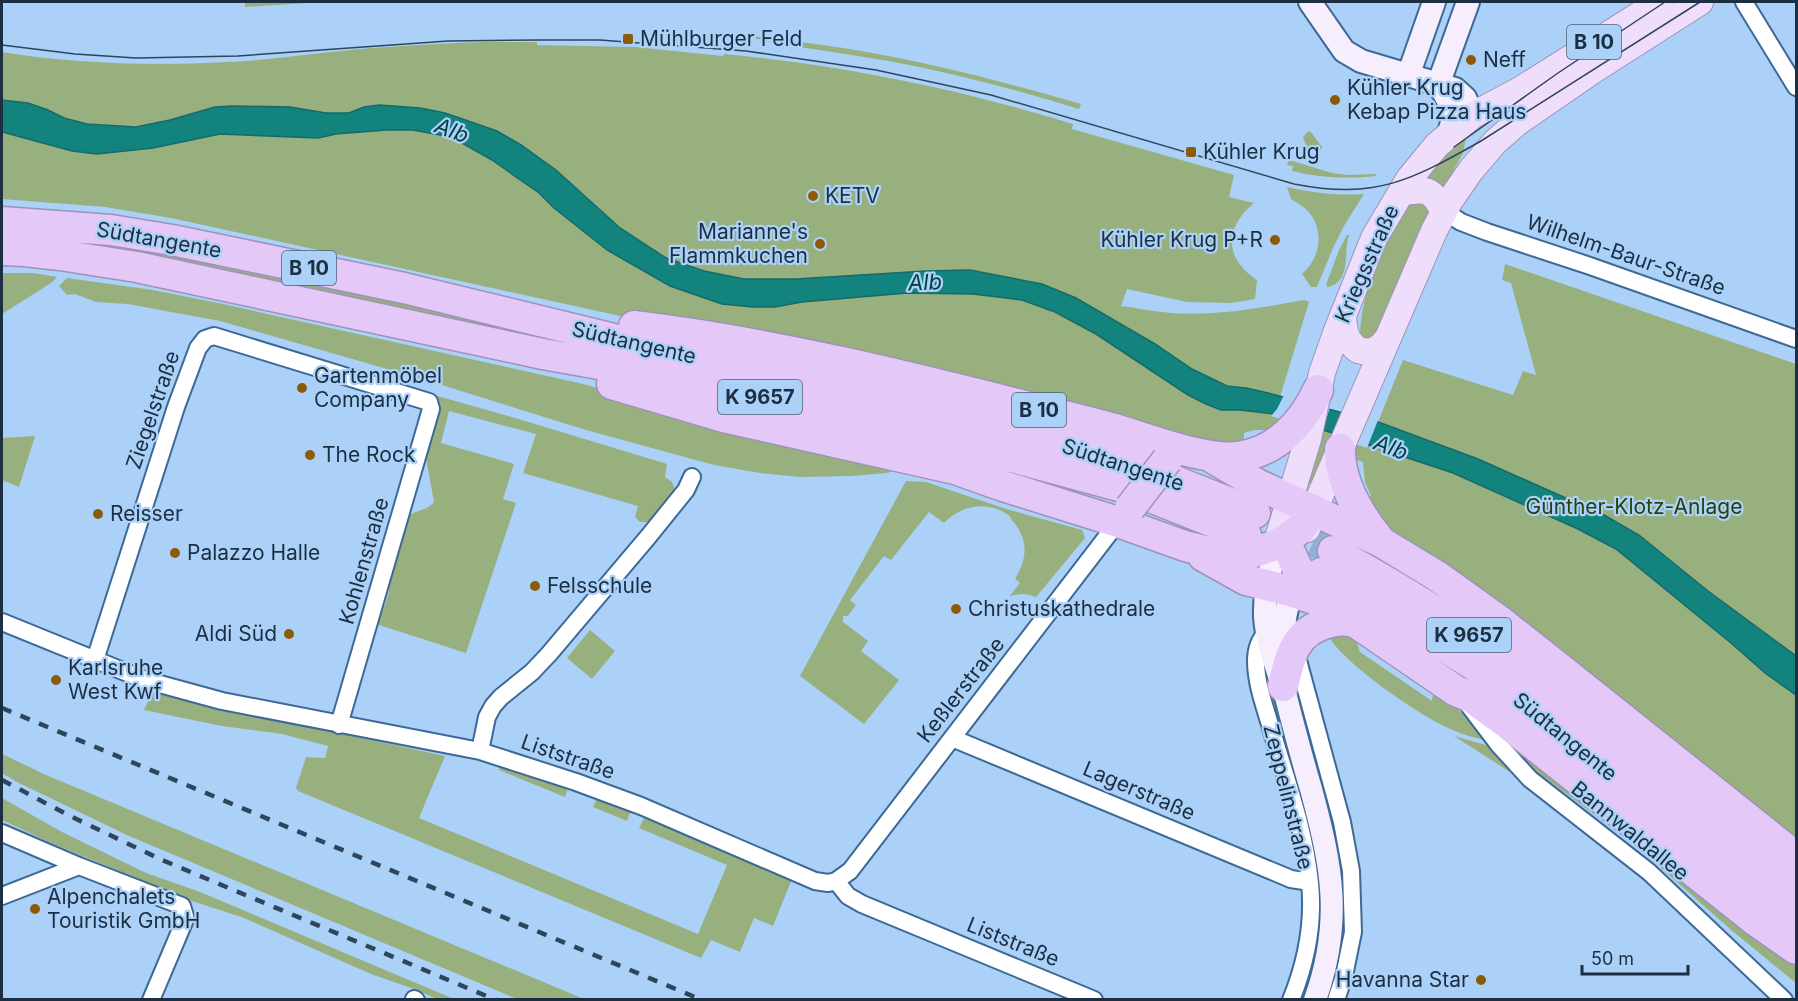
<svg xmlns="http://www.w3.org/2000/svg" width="1798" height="1001" font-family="Inter,sans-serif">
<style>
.green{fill:#97b07e}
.water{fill:#13837e;stroke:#166a6c;stroke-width:1.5}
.pier{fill:#abd1f9}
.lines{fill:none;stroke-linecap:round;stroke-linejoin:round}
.highway-tunnel{stroke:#8eb1d4;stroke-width:30;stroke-dasharray:30 15;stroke-linecap:butt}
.street-casing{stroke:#3d6996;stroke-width:20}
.secondary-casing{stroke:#3d6996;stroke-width:26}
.primary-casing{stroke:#9d92b8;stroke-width:28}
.highway-casing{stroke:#9d92b8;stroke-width:33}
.street{stroke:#fff;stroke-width:16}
.secondary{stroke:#f7eefd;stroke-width:22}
.primary{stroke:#eedefb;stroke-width:26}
.highway{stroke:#e3c8f8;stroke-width:30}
.tram{stroke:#2f455b;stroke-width:1.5}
.rail{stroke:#2f455b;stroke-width:4.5;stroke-dasharray:10 10;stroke-linecap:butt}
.highway-bridge-casing{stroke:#9d92b8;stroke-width:33;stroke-linecap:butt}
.highway-bridge{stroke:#e3c8f8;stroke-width:30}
.poi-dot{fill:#8d5a07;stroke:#abd1f9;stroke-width:2}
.labels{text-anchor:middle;stroke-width:4.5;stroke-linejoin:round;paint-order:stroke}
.shield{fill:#abd1f9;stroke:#476079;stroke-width:1.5}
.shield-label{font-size:20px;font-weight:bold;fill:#1c2f42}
.poi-label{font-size:21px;fill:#1c2f42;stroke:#abd1f9;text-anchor:start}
.street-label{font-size:21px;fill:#1c2f42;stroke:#abd1f9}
.park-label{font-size:21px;fill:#294106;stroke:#abd1f9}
.water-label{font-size:22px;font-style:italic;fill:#003f3c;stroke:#abd1f9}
</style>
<rect width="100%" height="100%" fill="#abd1f9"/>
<path class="green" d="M245,2H324L245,7Z
M736,34C774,39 812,43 850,49C928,62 1005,82 1081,104L1079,109C1018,90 956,74 894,62C841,52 788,47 736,34Z
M486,42H537V45L635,47L723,56L724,54C842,65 960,89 1073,124L1072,129L1234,175L1229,197L1254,203C1224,228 1224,258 1257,280L1255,299L1231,303L1187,302L1127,289L1121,306C1138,308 1155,312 1172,313C1216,316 1261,308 1304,300L1309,302L1279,400L1372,437L1403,360L1513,395L1523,371L1536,375L1511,283L1502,280L1505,264L1796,364V846L1380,527L1358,505L1371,496L1365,482L1363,462L1328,451L1314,486L1306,482L1317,447L1264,430H1254L1244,433V441L1235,450L171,218L105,207L2,199V52C76,64 153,66 228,62C272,60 316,53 359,49C401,46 444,43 486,42Z
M1308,131L1311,132L1322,147L1319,153L1307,148L1303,137Z
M1467,132L1463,153L1442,191L1420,176Z
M1289,160L1332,173L1348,175L1376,174V176C1347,179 1320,178 1292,171L1293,166L1287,165Z
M1287,187C1314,193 1338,196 1364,194L1344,226L1333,248L1317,287H1311L1302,274C1318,260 1324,237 1313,218C1308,209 1299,204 1291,199Z
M1418,197L1433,205L1378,337L1366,343L1360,336C1361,291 1383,249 1399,207Z
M2,233L107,242L336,288L642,356L605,354L181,261L102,247Z
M1347,235H1349C1343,252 1352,281 1328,287L1326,285L1339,250Z
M2,273H34L57,277L51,283L2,314Z
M67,278L153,290L223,304L583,384L894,471L886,473L851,476L801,477L760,473L714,465L586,430L429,381L220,321L128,304L96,302L75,294L67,295L59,286Z
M434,395L522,420L667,464L665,477L672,482L675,490L673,495L649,522H640L635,517L638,506L523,473L536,434L449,411L441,443L514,464L503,499L516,503L466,653L376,624L385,605L389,592V578L407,517C415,510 427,511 434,502L426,458L437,400Z
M35,436L19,487L2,480V438Z
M906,481L926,482L1006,509L1082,530L1085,538L1036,597C1026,593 1019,593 1009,597L1020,583L1015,579C1028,557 1029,538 1010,518L1011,517C990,500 962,504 944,523L929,512L891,560L884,556L850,600L856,605L848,616H843V622L868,641L861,651L899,680L864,724L800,676Z
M590,630L615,651L592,679L567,658Z
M1334,631L1355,637L1360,652L1432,701L1434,687C1454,704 1471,720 1486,740C1469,737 1453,731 1438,723C1410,708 1344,663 1329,637Z
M152,693L445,756L419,818L698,934L727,865L639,828L644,818L792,879L773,926L754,918L740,952L711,940L701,958L298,791L296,788L306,757L325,758L328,746L282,734L222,726L144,710Z
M1492,719L1796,957V983L1730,929L1634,844L1536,771L1504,742Z
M1454,736L1489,746L1513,774Z
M2,754L46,775L584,999H517L129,836L17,782L2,773Z
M500,766L568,787L565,797L499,770Z
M2,798L62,832L146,873L200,892L454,999H437L417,990L371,974L244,918L189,900L49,842L2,820Z
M597,798L630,812L627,821L593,807Z"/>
<path class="water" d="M2,100L28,103L48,110L64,118L87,124L136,127L170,120L215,107L233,106L290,107L326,113H349L364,107L379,105L420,108L445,113L497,131L521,145L556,170L620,228L666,258L704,271L744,279H796L926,271L970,270L1042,284L1076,298L1155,344L1192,369L1227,386L1246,388L1268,393L1381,423L1478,459L1604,515L1639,535L1708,591L1796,656V695L1765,673L1731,643L1616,549L1578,529L1453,473L1275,414L1240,410H1221L1206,404L1188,395L1096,334L1055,312L1022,300L973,294L907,293L802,302L775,307H753L722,304L670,286L607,250L554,208L539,193L492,160L462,143L451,137L413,130H386L336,134L318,138L220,134L153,148L97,154L72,151L2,132Z"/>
<path class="pier" d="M1284,395L1330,407L1322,433L1271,416L1277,409Z
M1345,411L1378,420L1367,448L1334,437Z"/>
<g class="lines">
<path class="highway-tunnel" d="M1273,522L1333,551"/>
<defs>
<path id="street" d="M1744,2L1796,87
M1444,211L1461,222L1487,232L1590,266L1796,339
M2,622L145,680L222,701L480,751L576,782L641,806L815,881L828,883L836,881L850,871L1118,522
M1267,632C1259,640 1256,650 1256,661C1256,684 1265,707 1271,728C1286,779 1305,830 1310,883C1314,922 1306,963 1291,1000
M1296,653L1342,822L1351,871L1353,932L1344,976L1336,1000
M95,660L176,407L198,348L205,339L214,336L429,402L431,409L339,725
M1470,707L1498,744L1530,779L1649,872L1784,1000
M952,738L1291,879L1310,882
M480,751L487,717L493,706L501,697L532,672L549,654L648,537L686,490L692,477
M2,833L79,866L182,906L185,916L184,922L151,1000
M836,881L848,896L862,904L1094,1000
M2,896L79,866
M414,999L416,1000"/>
<path id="secondary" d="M1310,2L1344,51L1361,61L1455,89L1465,98L1473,115
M1408,76L1434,2
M1438,85L1468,2
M1438,85C1450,100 1458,120 1446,137
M1276,545C1271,569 1264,592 1265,617C1267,645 1278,671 1286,697C1294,728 1302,759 1311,789C1332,867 1343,921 1315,1000
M1283,663L1285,618L1294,577"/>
<path id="primary" d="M1401,192C1427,190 1429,186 1444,211
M1343,315C1344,330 1345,340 1358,350C1371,354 1379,350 1387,339
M1307,529L1314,510L1434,231L1449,202L1471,170L1495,142L1518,122L1592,71L1700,2
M1276,545L1308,439L1322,373L1336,333L1374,238L1409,179L1437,145L1473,115L1520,90L1660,2"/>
<path id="highway" d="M2,222L111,230L172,240L404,288L643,346L897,402L1000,427L1145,469L1255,513
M2,250L25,251L60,255L137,267L543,354L660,375L873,423L975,447L1130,489L1246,535
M634,326C776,343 915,378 1053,413C1073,418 1094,423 1115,429C1148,439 1205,461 1238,457C1276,452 1303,423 1318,390
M612,384L724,417L955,469L1003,486L1118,522L1185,546L1217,554L1231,555L1248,554L1276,545L1288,538L1300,529L1314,510
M1340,449C1339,481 1359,515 1379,539
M1211,457L1257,484L1381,542L1437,576L1501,622L1563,671L1796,857
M1333,551C1371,573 1410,594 1446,619C1568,702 1679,800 1796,889
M1291,554C1298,572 1307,585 1320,598L1456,691L1471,697L1504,721L1756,921L1796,949
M1203,556L1246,580L1290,591L1323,602
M1321,573L1371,600L1483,671L1739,876L1796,920
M1283,686C1290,657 1294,632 1327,623C1339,619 1348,620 1360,624"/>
</defs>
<use href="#street" class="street-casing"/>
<use href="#secondary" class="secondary-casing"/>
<use href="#primary" class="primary-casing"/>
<use href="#highway" class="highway-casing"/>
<use href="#street" class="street"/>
<use href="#secondary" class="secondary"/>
<use href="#primary" class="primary"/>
<use href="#highway" class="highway"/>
<path class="tram" d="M2,45L75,54L136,58L238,56L448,41L540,40H600L746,51L876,70L991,95L1294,184C1376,200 1412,180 1481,141L1700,2
M1454,147L1558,73L1665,2"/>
<path class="rail" d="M2,708L702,1000
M2,780L70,816L162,860L496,1000"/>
<defs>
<path id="highway-bridge" d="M1130,508L1167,460"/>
</defs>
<use href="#highway-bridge" class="highway-bridge-casing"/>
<use href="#highway-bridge" class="highway-bridge"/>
</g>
<g class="poi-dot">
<rect x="622" y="33" width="12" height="12" rx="3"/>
<circle cx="1471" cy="60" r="6"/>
<circle cx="1335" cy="100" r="6"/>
<rect x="1185" y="146" width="12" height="12" rx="3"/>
<circle cx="813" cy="196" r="6"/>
<circle cx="1275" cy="240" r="6"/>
<circle cx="820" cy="244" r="6"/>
<circle cx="302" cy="388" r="6"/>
<circle cx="310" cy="455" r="6"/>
<circle cx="98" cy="514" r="6"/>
<circle cx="175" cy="553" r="6"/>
<circle cx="535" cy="586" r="6"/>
<circle cx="956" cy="609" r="6"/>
<circle cx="289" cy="634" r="6"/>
<circle cx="56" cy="680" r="6"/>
<circle cx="35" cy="909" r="6"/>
<circle cx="1481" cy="980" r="6"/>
</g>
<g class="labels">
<g class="shield">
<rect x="1567" y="25" width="54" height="34" rx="4.5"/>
<rect x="282" y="251" width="54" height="34" rx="4.5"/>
<rect x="718" y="380" width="84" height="34" rx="4.5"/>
<rect x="1012" y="393" width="54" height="34" rx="4.5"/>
<rect x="1427" y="618" width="84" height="34" rx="4.5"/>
</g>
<g class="shield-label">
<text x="1594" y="49">B 10</text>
<text x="309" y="275">B 10</text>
<text x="760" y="404">K 9657</text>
<text x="1039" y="417">B 10</text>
<text x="1469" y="642">K 9657</text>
</g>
<g class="poi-label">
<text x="640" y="46">Mühlburger Feld</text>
<text x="1483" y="67">Neff</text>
<text x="1347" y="95">Kühler Krug<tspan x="1347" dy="24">Kebap Pizza Haus</tspan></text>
<text x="1203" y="159">Kühler Krug</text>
<text x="825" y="203">KETV</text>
<text x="808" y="239" text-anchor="end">Marianne's<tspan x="808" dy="24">Flammkuchen</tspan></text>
<text x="1263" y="247" text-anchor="end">Kühler Krug P+R</text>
<text x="314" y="383">Gartenmöbel<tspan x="314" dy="24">Company</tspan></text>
<text x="322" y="462">The Rock</text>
<text x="110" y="521">Reisser</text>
<text x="187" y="560">Palazzo Halle</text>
<text x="547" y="593">Felsschule</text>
<text x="968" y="616">Christuskathedrale</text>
<text x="277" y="641" text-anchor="end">Aldi Süd</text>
<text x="68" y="675">Karlsruhe<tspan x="68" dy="24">West Kwf</tspan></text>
<text x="47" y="904">Alpenchalets<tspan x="47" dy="24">Touristik GmbH</tspan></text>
<text x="1469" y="987" text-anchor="end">Havanna Star</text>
</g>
<g class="street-label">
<text transform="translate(159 240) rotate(10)" y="7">Südtangente</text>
<text transform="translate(1626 255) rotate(19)" y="7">Wilhelm-Baur-Straße</text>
<text transform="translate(1367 264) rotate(-66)" y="7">Kriegsstraße</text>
<text transform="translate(634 343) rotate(13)" y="7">Südtangente</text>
<text transform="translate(153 410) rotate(-71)" y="7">Ziegelstraße</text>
<text transform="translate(1123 465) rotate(18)" y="7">Südtangente</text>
<text transform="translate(364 561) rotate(-74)" y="7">Kohlenstraße</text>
<text transform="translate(961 690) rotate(-52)" y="7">Keßlerstraße</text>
<text transform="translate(1565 737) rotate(39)" y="7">Südtangente</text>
<text transform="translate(568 757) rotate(19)" y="7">Liststraße</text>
<text transform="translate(1139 791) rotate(23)" y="7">Lagerstraße</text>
<text transform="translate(1288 797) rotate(76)" y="7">Zeppelinstraße</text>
<text transform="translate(1630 831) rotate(39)" y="7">Bannwaldallee</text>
<text transform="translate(1013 942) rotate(22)" y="7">Liststraße</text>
</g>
<g class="park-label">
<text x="1634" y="514">Günther-Klotz-Anlage</text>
</g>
<g class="water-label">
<text transform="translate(452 130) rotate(21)" y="8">Alb</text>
<text transform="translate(925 282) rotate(-2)" y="8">Alb</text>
<text transform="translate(1391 447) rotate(21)" y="8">Alb</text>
</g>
</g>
<rect width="1798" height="1001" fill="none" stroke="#1c2f42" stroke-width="6"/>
<path d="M1582 965v9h106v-9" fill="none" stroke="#1c2f42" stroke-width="3"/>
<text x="1591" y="965" font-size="18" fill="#1c2f42" stroke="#abd1f9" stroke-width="4.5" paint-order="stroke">50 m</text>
</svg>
